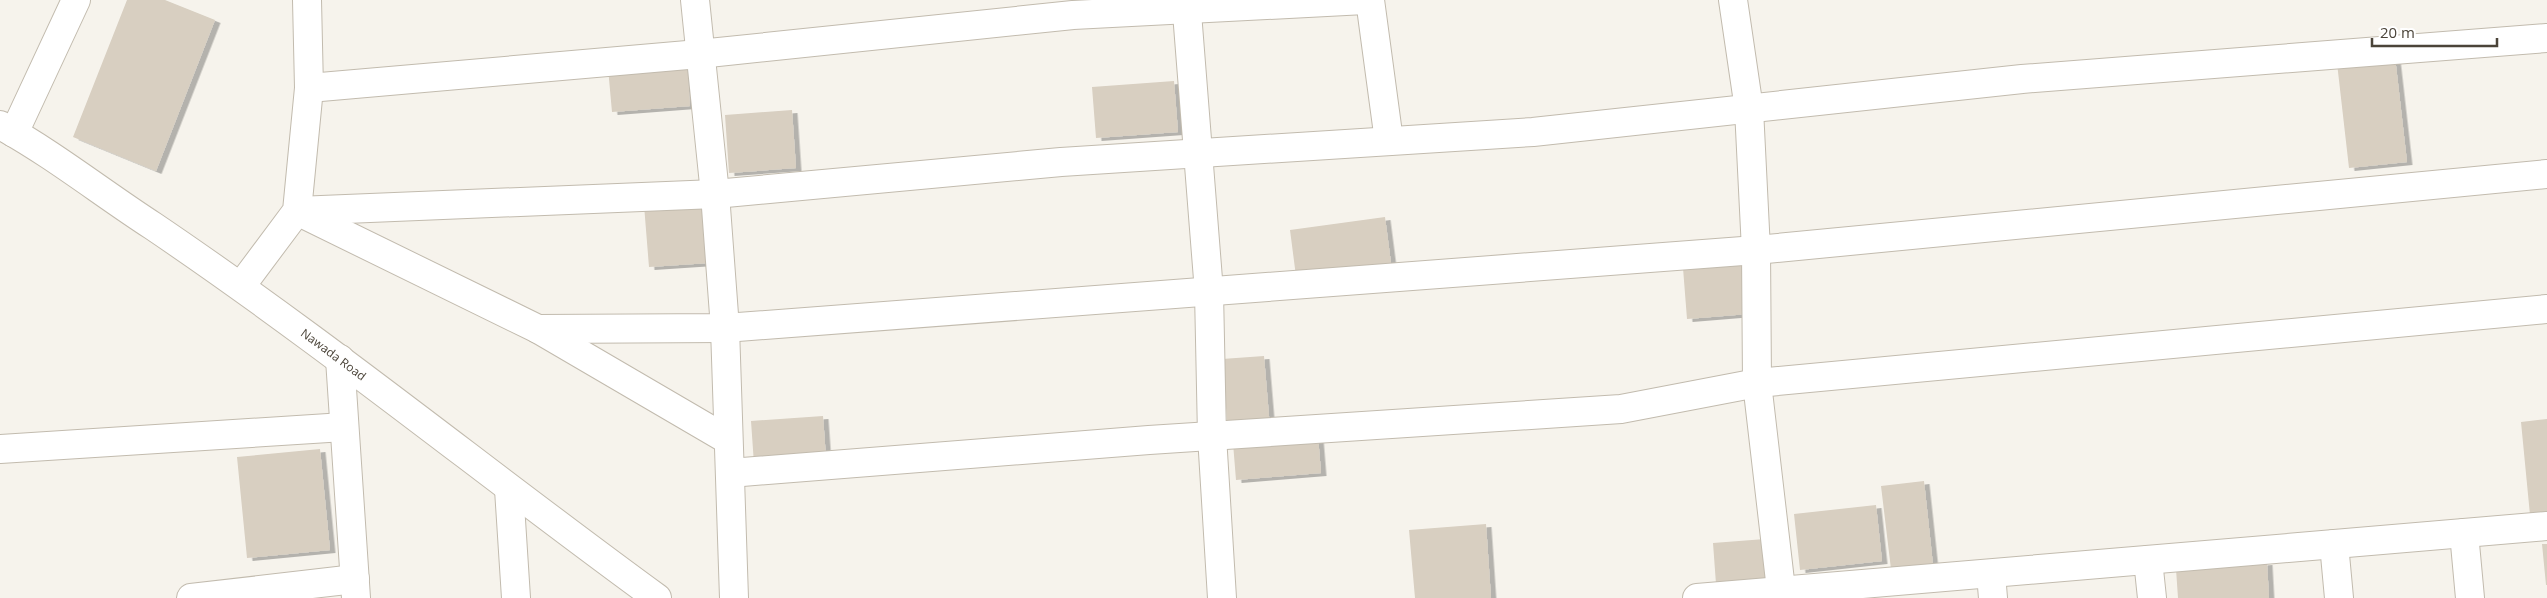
<svg xmlns="http://www.w3.org/2000/svg" width="2547" height="598" font-family="'Open Sans',sans-serif">
<style>
.building{fill:#d8cfc1;filter:url(#shadow)}
.lines{fill:none;stroke-linecap:round;stroke-linejoin:round}
.minor-casing{stroke:#c2bbae;stroke-width:30}
.minor{stroke:#fff;stroke-width:28}
.labels{text-anchor:middle;stroke-width:5;stroke-linejoin:round;paint-order:stroke}
.street-label{font-size:12px;fill:#4b4439;stroke:#fff}
</style>
<defs>
<filter id="shadow"><feDropShadow dx="5.5" dy="3" stdDeviation="0" flood-color="#0004"/></filter>
</defs>
<rect width="100%" height="100%" fill="#f6f3ec"/>
<path class="building" d="M127,0H165L215,20L156,171L73,137Z
M2395,57L2407,162L2349,168L2337,63Z
M687,62L690,106L612,112L608,68Z
M1174,81L1178,132L1096,138L1092,87Z
M792,110L796,168L729,173L725,115Z
M705,200L709,263L649,267L644,205Z
M1385,217L1392,271L1297,284L1290,230Z
M1744,263L1748,314L1687,319L1683,268Z
M1264,356L1270,428L1228,431L1222,359Z
M823,416L826,458L754,464L751,421Z
M2547,419V513L2530,515L2521,422Z
M1318,436L1321,473L1236,480L1233,443Z
M320,449L330,550L247,558L237,457Z
M1924,481L1933,565L1891,569L1881,486Z
M1876,505L1882,561L1800,570L1794,514Z
M1486,524L1491,598H1415L1409,530Z
M1765,539L1768,580L1716,584L1713,543Z
M2542,544H2547V585H2546Z
M2267,562L2269,598H2178L2176,569Z"/>
<g class="lines">
<defs>
<g id="minor">
<path d="M695,0L715,194L725,328L734,598"/>
<path d="M1186,0L1209,292L1212,436L1222,598"/>
<path d="M1370,0L1389,141"/>
<path d="M1733,0L1749,109L1756,250L1757,383L1782,598"/>
<path d="M309,88L699,54L1073,15L1365,0"/>
<path id="s1" d="M0,125C53,154 102,193 153,226C326,343 488,475 657,598"/>
<path d="M14,133L76,0"/>
<path d="M297,211L715,194L1061,162L1533,132L2022,79L2547,38"/>
<path d="M299,212L538,329L728,440"/>
<path d="M241,286L297,211L309,88L307,0"/>
<path d="M538,329L725,328L1756,250L2547,174"/>
<path d="M340,359L356,598"/>
<path d="M0,449L344,427"/>
<path d="M730,473L1149,440L1621,409L1757,383L2547,309"/>
<path d="M509,489L516,598"/>
<path d="M2464,533L2470,598"/>
<path d="M2334,544L2339,598"/>
<path d="M2148,560L2152,598"/>
<path d="M1991,574L1993,598"/>
<path d="M191,598L355,579"/>
<path d="M1697,598L2547,526"/>
</g>
</defs>
<use href="#minor" class="minor-casing"/>
<use href="#minor" class="minor"/>
</g>
<g class="labels">
<g class="street-label">
<text dy="4" stroke="none"><textPath href="#s1" startOffset="405">Nawada Road</textPath></text>
</g>
</g>
<path d="M2372 38v8h125v-8" fill="none" stroke="#4b4439" stroke-width="2.5"/>
<text x="2380" y="38" font-size="15" fill="#4b4439" stroke="#ffffff" stroke-width="4" paint-order="stroke">20 m</text>
</svg>
